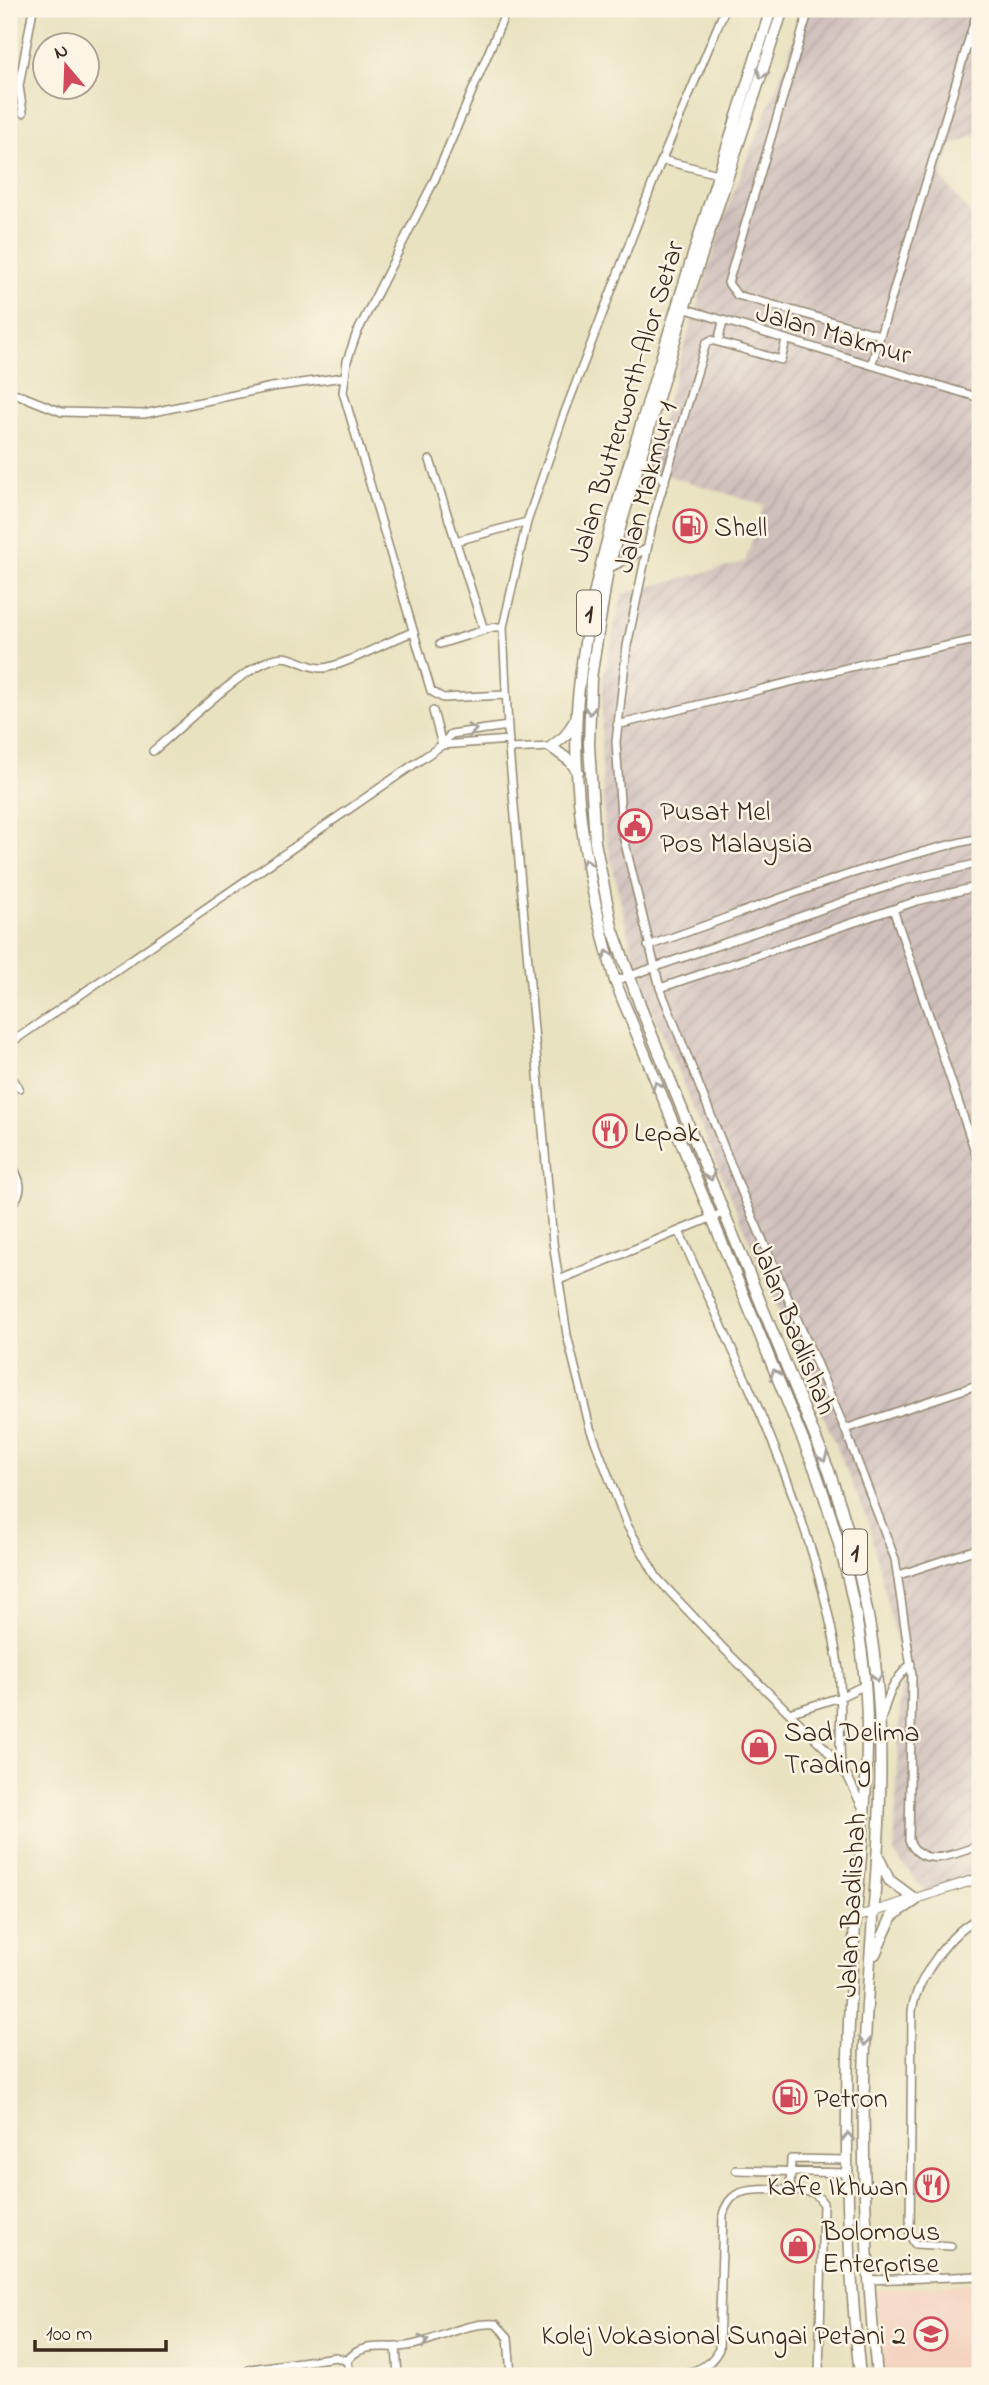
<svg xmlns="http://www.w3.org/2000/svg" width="989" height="2385" font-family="'Indie Flower',sans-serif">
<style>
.built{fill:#f4d3c0}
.industrial{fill:url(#industrial-furrows)}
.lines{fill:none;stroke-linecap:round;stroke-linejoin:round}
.minor-casing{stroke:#92866f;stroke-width:10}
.tertiary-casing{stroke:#92866f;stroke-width:11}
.primary-casing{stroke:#92866f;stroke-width:13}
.minor{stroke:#fff;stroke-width:7}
.tertiary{stroke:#fff;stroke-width:9}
.primary{stroke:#fff;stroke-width:10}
.oneway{stroke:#a79f9a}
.labels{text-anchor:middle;stroke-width:5;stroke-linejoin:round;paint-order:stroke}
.shield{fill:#fcf5e5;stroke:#75675a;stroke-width:2}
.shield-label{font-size:26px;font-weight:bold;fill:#3b2a1e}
.street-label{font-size:28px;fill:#3b2a1e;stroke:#fcf5e5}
.poi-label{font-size:28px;fill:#3b2a1e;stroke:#fcf5e5;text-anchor:start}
</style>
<defs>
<pattern id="industrial-furrows" width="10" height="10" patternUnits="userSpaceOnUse" patternTransform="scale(1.75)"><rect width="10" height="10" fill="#d0c0bc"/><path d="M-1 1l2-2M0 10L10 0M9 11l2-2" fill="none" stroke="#b4a5a1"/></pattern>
</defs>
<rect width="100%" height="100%" fill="#fcf5e5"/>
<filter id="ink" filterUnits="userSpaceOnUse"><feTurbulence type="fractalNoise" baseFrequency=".0143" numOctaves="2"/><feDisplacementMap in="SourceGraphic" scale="14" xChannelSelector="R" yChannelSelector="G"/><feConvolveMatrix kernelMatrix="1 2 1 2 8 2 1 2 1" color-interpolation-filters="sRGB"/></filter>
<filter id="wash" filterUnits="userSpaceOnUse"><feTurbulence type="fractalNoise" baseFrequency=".00686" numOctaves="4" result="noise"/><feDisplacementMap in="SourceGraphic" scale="28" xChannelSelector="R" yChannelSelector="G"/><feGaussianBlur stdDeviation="1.57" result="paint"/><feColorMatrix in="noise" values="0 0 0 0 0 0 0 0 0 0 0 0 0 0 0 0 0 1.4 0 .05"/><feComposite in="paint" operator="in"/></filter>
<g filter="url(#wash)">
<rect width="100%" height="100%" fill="#e9e2c0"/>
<path class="built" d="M980,2282V2376H887L874,2291Z"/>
<path class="industrial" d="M803,9H980V133L952,145L942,178L980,227V1878L928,1895L894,1853L902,1667L869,1524L647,998L632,950L605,834L601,745L603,678L622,594L745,562L764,505L646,469L729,203L786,64Z"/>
</g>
<g filter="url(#ink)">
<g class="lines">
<defs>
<path id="minor" d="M725,9L658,169L563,417L527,522L503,627L509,749L553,1242L567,1335L590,1428L627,1525L657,1578L722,1647L825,1748L848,1777L863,1809
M809,9L728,283L737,295L880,335
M23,113L19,86L33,9
M662,160L718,174
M683,308L980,398
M786,340L781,360L711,340L706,343L654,516L627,646L616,742L622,831L660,988L743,1195L845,1429L895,1559L912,1675L909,1840C922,1871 957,1853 980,1845
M718,342L723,322
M872,363L978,9
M9,391L62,412L144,414L272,387L344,377
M642,457L665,482
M430,460L484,630
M456,541L527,522
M608,569L646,549
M440,644L494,627H503
M505,695L443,698L431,691L343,392L347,361L356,335L434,181L507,9
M433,711L442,745
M617,725L879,660L980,639
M442,745L509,740
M509,749L551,747
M153,751C181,728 244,665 277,658C292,654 307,669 323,668C344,666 390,640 413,632
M893,909L980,1166
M648,946C757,908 867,862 980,838
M615,981L903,881L980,863
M660,988L917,901L980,886
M9,1044L442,745L451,734L508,726
M9,1073L19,1088
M9,1160C20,1179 27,1191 9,1207
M679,1231C741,1372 814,1511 838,1664C844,1697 838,1732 841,1765
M559,1280L725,1212
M845,1429L980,1384
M899,1575L980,1548
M792,1712L840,1697L865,1685
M882,1717C888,1695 894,1679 911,1664
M736,2170L848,2173
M790,2191L791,2159L848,2160
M951,2246L915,2244L910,2235L912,2011C916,1981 951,1929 980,1918
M868,2280L980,2276
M396,2347L398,2376
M347,2361C360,2343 379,2348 398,2347C432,2345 462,2321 496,2324L508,2337L511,2376
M239,2376L251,2369L336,2357L347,2361L350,2376
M655,2376C679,2374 707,2375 719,2349L723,2215C725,2206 731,2196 740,2193C754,2187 800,2190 815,2193L823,2203L819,2376"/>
<path id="tertiary" d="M857,1917L980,1878"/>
<path id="primary" d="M771,9C731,136 689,264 651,392C619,497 585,599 577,710C572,802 590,892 615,981L816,1472C846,1557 868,1645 867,1736C867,1824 854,1912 850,2000C844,2126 846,2251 860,2376
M783,9L684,309L608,569L591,678L589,745L595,842L612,927L641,1008L829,1471C852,1537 869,1603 876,1672C889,1795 870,1920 865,2043C861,2155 866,2265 877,2376
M576,719L565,736L551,747L570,761L578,772
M878,1856L889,1880L916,1900
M875,1954L892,1916L916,1900"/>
</defs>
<use href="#minor" class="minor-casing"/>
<use href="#tertiary" class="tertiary-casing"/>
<use href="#primary" class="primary-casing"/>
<use href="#minor" class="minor"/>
<use href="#tertiary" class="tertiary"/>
<use href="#primary" class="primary"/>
</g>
<defs><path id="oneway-chevron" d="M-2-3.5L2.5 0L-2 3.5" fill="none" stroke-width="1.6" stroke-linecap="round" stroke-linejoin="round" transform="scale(1.75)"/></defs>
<g class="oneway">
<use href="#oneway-chevron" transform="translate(762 74) rotate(108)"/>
<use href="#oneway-chevron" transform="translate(590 710) rotate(92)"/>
<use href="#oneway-chevron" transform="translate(472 730) rotate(-7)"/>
<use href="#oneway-chevron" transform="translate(586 863) rotate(-101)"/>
<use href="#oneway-chevron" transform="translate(608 955) rotate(-106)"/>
<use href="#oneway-chevron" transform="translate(657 1086) rotate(-112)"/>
<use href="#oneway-chevron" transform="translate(710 1176) rotate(68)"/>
<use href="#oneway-chevron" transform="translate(775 1374) rotate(-112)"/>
<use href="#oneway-chevron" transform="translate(823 1457) rotate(68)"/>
<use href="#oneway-chevron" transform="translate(877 1677) rotate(85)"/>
<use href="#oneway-chevron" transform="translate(865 2041) rotate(93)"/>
<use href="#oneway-chevron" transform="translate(848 2137) rotate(-91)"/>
<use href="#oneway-chevron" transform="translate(424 2341) rotate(-17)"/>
</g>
</g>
<defs>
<symbol id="fuel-ring" viewBox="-11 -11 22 22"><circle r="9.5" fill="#fcf5e5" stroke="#d1495b" stroke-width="1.5"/><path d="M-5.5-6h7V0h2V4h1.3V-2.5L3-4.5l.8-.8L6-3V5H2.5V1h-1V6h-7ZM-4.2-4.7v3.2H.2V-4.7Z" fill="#d1495b"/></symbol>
<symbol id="civic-ring" viewBox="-11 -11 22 22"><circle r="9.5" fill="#fcf5e5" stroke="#d1495b" stroke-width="1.5"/><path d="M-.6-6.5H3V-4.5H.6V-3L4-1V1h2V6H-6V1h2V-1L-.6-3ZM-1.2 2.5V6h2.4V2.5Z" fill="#d1495b"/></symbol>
<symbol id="restaurant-ring" viewBox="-11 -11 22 22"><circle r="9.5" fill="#fcf5e5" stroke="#d1495b" stroke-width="1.5"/><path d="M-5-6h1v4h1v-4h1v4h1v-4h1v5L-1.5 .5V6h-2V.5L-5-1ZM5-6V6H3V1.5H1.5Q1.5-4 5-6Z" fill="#d1495b"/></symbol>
<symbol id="shop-ring" viewBox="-11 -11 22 22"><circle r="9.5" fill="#fcf5e5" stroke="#d1495b" stroke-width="1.5"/><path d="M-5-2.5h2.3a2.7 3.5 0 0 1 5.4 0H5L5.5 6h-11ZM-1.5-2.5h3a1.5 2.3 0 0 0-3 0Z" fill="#d1495b"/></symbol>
<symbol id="school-ring" viewBox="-11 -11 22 22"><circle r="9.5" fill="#fcf5e5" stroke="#d1495b" stroke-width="1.5"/><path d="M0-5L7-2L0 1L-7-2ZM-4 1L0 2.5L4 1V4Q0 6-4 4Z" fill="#d1495b"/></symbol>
</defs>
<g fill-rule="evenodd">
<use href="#fuel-ring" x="671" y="507" width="38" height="38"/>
<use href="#civic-ring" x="616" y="807" width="38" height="38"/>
<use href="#restaurant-ring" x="591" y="1112" width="38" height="38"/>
<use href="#shop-ring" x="740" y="1728" width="38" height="38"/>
<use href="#fuel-ring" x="771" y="2078" width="38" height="38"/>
<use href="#restaurant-ring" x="913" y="2166" width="38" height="38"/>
<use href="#shop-ring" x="779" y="2227" width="38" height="38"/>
<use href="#school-ring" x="912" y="2315" width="38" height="38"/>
</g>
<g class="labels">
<g class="shield">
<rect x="577" y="590.5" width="24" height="45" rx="5"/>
<rect x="843" y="1529.5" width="24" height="45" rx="5"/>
</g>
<g class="shield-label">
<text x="589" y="622">1</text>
<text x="855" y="1561">1</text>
</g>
<g class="street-label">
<text transform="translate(834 332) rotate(16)" y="10">Jalan Makmur</text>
<text transform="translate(625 401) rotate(-73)" y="10">Jalan Butterworth-Alor Setar</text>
<text transform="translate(644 487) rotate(-75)" y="10">Jalan Makmur 1</text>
<text transform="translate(795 1327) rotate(68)" y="10">Jalan Badlishah</text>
<text transform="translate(850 1905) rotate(-87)" y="10">Jalan Badlishah</text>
</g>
<g class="poi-label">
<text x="714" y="536">Shell</text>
<text x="660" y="820">Pusat Mel<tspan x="660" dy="32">Pos Malaysia</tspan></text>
<text x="634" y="1141">Lepak</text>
<text x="784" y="1741">Sad Delima<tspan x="784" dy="32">Trading</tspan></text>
<text x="814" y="2107">Petron</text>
<text x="908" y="2195" text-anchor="end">Kafe Ikhwan</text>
<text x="822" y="2240">Bolomous<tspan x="822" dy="32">Enterprise</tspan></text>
<text x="906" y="2344" text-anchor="end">Kolej Vokasional Sungai Petani 2</text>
</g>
</g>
<rect width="989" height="2385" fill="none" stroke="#fcf5e5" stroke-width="35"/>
<g transform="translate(66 66) rotate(341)"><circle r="33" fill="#fcf5e5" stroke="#afa495" stroke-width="2"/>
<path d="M0-5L12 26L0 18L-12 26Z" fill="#d1495b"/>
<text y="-10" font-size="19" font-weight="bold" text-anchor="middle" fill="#3b2a1e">N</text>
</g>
<path d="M35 2340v10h131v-10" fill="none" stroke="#3b2a1e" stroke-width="3.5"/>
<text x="46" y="2340" font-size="21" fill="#3b2a1e" stroke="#fcf5e5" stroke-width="5" paint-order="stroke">100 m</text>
</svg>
